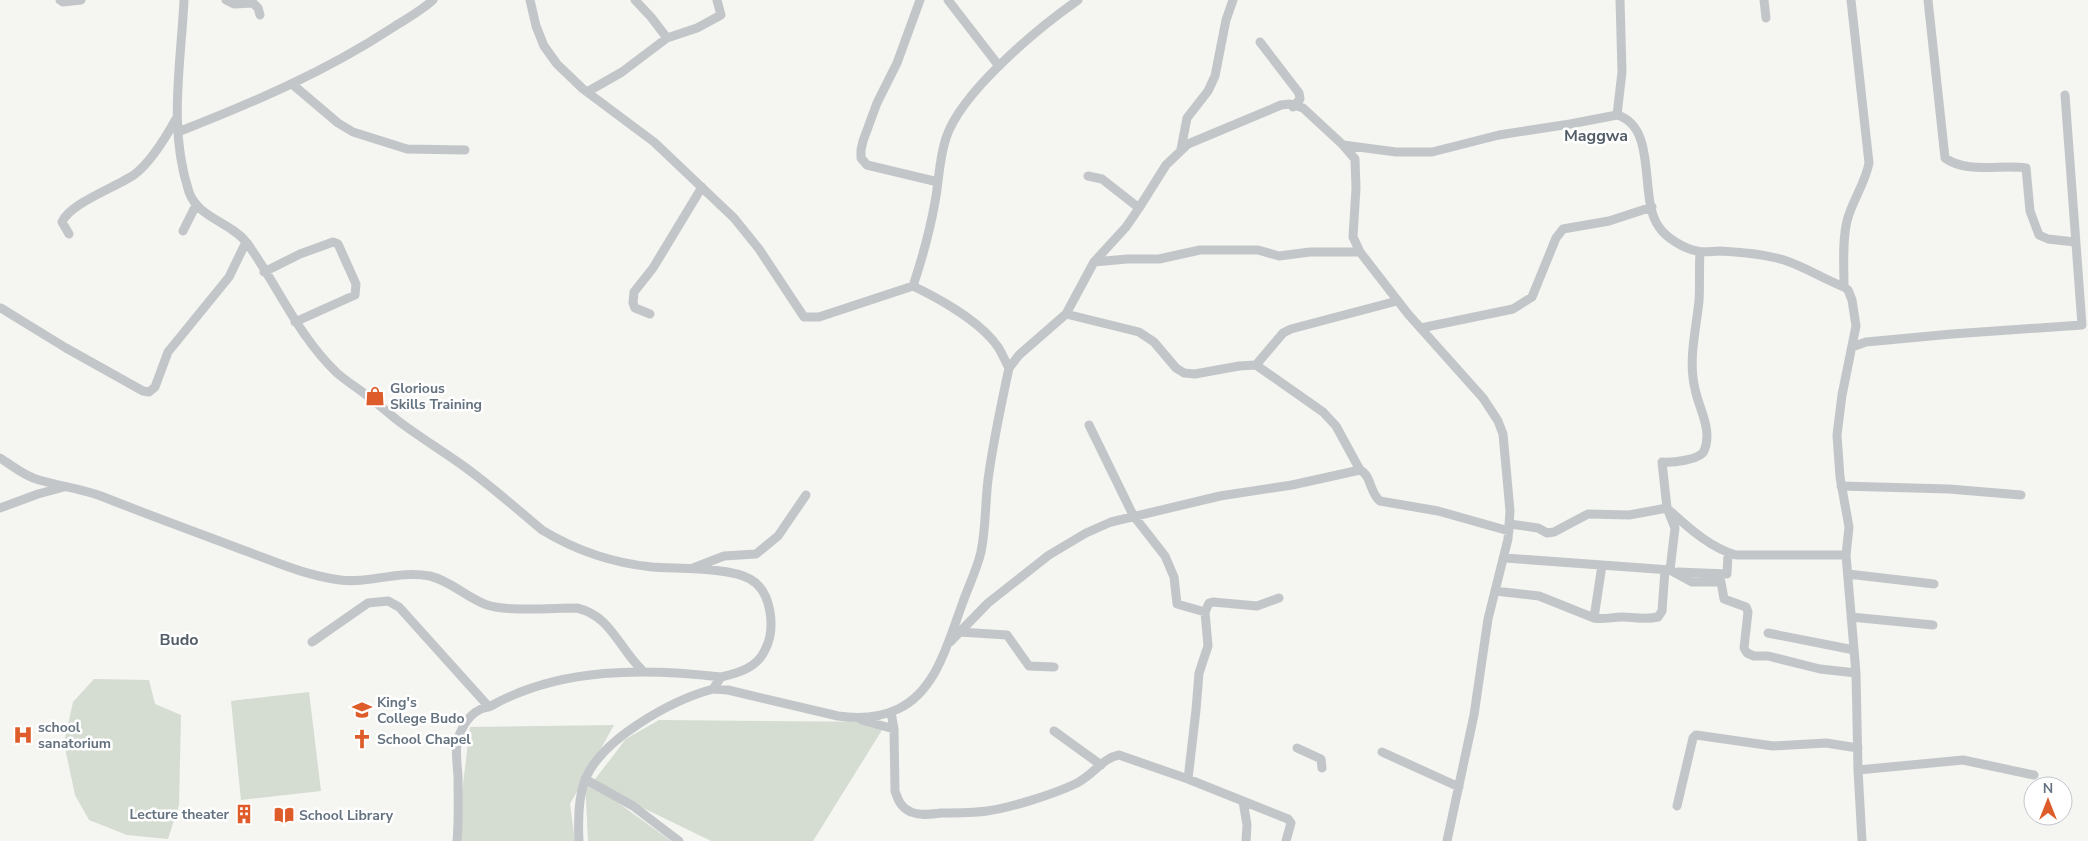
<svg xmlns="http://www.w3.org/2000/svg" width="2088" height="841" font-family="'Nunito Sans',sans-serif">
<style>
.green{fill:#d5dcd2}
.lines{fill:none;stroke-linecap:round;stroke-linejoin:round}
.minor{stroke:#c3c6c9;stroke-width:9}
.labels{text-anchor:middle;stroke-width:5;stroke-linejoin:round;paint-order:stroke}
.poi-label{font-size:14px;font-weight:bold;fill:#657381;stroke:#fff;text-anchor:start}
.quarter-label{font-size:16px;font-weight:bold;fill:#525d67;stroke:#fff}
</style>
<rect width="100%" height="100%" fill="#f5f5f1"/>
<path class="green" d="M94,679L149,680L155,704L181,715L179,805L168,839L127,835L89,820L75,795L64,743L73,702Z
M309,692L321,791L241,800L231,701Z
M659,720L887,722L813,841H711L592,783L626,739Z
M614,725L570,804L575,841H456L470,727Z
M585,779L671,841H588Z"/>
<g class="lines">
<path class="minor" d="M60,0L63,2L81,0
M184,0C181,64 168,129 189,192C198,218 231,222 247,243C278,286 298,336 337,373C346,381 356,387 365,394C376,402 386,411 397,420C418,436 441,450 462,465C490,485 516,508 542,530C575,550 613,563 652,567C677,569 730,567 750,579C772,591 776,629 765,650C757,668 738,673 721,677L713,689C672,700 601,739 585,780C578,798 578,822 579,841
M226,0L234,4L253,3L258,8L260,15
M530,0L536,26L544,46L557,64L583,89L654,142L734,218L759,249L804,317H819L913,286C940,299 981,322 998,347C1002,353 1005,361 1009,368
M635,0L651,17L667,38
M920,0L897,63L877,103L863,141L861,150V158L867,165L938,182
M948,0L999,66
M1620,0L1622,72L1617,115C1659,127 1638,200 1659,227C1666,238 1685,249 1697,251C1704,253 1713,251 1720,251C1741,252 1764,254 1784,260C1805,267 1824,279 1844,287
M1764,0L1766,18
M1851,0L1869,163C1865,184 1852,201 1847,221C1842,242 1844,266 1844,287L1848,290L1852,300L1856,326L1842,395L1837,435L1840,477L1849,527L1846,555L1856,673L1858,770L1862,841
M1928,0L1945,158C1967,174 2001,164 2026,168L2030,211L2039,235L2048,239L2075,242
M1260,42L1299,93L1300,99L1293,107
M292,84L338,123L353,132L407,149L465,150
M587,92L622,72L667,38L697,28L721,15L717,0
M178,132C252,103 325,72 392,28C406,19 421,11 433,0
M1343,145L1355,159L1356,188L1353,237L1360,252L1408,314L1483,398L1498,421L1503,434L1510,511L1508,539L1488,619L1474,715L1447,841
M1181,149L1187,118L1208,91L1215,76L1226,20L1233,0
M1088,176L1102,179L1139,208L1166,165L1188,144L1281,105L1290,104L1303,108L1343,145L1396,152H1432L1499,135L1570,124L1617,115
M183,231L196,205
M69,234L62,222C70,203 117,187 135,174C152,161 166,137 176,119
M1094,262L1127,259H1159L1200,250H1258L1279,256L1310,252H1360
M264,272L300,254L333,242L338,244L356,284L355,295L295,322
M913,286C922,259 930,230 935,202C939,181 939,159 946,138C961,92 1038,28 1078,0
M1,308L66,348L143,391L149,392L155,387L168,352L229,277L246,242
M650,314L635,308L633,303L634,292L653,268L702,187
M1066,314L1139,332L1154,342L1176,368L1184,373L1195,374L1239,366L1256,365L1323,412L1336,426L1360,470
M1421,328L1513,309L1532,297L1556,238L1563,229L1609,221L1652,207
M1852,347L1866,342L1952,334L2082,325L2065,95
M1256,365L1283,333L1291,329L1397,301
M1089,425L1133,515L1165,556L1174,577L1177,604L1205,612
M0,458C13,466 24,476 39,480C60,486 81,489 101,496C148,515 196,532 243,550C276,562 304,575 340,580C370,584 397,570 430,576C451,581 467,598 487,605C508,612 553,608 577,608C611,616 618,647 642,670
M1841,486L1949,489L2021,495
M0,508L38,494L64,487
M1669,510C1688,527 1710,548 1736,555H1846
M1510,524L1538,528L1547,533L1554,532L1588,514L1629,515L1667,508
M1505,558L1670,570L1692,582H1721L1724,599L1746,607L1748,612L1744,648L1747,653L1754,656H1768L1820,669L1856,673
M693,568L724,556L756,554L778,536L806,495
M1670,570L1675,528L1667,508L1662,462C1671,463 1700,460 1704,451C1713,430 1699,409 1695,389C1688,360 1696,330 1699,301C1700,285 1699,268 1700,252
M1678,572L1727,574L1728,553
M1848,574L1934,584
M1495,591L1539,596L1594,618C1604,620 1612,617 1622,617C1635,617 1645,620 1658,617L1662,611L1665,570
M1851,617L1933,625
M1594,618L1602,565
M959,632L1007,635L1029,666L1054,667
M1768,633L1854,650
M312,642L368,603L388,601L399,607L489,707
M950,642L988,603L1049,555L1086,533L1111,522L1220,496L1292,485L1360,470C1372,476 1369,492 1380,501L1438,511L1509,531
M713,689L728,690L838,716C859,719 879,718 898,709C937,691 949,639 963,602C969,585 977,569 981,552C986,528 985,504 988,480C993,442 1001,405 1009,368L1019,355L1066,314L1094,262L1126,227L1139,208
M891,712L894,729L895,791C898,800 901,808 911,812C920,816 931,814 941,813C956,813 972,813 987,811C1010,808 1054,794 1075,784C1093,776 1102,758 1119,755L1188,779L1288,819L1291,823L1286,841
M862,720L894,729
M1054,731L1101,765
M1297,748L1321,759L1322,768
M1382,752L1459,787
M1858,770L1963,760L2034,775
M585,779L633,806L679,841
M1188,779L1196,710L1199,673L1208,646L1205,612L1209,603L1213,602L1257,606L1279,598
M1243,801L1247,825L1246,841
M1677,806L1693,738L1696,735L1773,746L1826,743L1858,748
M457,841C459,820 458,798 458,776C457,761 454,745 461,731C465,722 472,713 481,709C484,707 488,708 491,706C560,667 646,668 721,677"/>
</g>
<defs>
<symbol id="shop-bare" viewBox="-9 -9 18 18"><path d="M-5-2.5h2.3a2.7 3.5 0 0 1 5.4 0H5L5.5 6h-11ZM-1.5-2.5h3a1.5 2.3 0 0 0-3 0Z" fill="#dd5c29" stroke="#fff" stroke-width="2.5" paint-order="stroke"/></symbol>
<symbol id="school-bare" viewBox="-9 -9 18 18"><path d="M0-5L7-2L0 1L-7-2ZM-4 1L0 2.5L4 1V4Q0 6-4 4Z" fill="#dd5c29" stroke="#fff" stroke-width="2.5" paint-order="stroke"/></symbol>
<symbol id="hospital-bare" viewBox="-9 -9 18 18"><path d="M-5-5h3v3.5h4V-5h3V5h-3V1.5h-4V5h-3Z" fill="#dd5c29" stroke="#fff" stroke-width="2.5" paint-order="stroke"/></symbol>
<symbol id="church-bare" viewBox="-9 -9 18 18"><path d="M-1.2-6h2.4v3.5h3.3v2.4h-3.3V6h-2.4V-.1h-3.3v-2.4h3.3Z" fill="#dd5c29" stroke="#fff" stroke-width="2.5" paint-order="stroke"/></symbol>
<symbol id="building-bare" viewBox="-9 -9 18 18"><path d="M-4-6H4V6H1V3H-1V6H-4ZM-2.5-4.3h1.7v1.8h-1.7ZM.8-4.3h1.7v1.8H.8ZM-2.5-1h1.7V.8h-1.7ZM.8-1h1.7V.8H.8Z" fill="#dd5c29" stroke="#fff" stroke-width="2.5" paint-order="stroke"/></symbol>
<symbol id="library-bare" viewBox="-9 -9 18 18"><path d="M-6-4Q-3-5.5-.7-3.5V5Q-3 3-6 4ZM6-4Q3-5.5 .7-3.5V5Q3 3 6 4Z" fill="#dd5c29" stroke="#fff" stroke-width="2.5" paint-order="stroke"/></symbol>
</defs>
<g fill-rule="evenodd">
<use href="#shop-bare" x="361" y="382" width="28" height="28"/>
<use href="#school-bare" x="348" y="696" width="28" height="28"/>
<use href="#hospital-bare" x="9" y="721" width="28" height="28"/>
<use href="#church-bare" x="348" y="725" width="28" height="28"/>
<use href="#building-bare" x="230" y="800" width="28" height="28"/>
<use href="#library-bare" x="270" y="801" width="28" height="28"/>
</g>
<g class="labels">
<g class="poi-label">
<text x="390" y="393">Glorious<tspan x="390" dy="16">Skills Training</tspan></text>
<text x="377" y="707">King's<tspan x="377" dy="16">College Budo</tspan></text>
<text x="38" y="732">school<tspan x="38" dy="16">sanatorium</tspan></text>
<text x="377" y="744">School Chapel</text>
<text x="229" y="819" text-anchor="end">Lecture theater</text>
<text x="299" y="820">School Library</text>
</g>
<g class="quarter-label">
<text x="1596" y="141">Maggwa</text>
<text x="179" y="645">Budo</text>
</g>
</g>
<g transform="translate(2048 801)"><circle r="24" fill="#ffffff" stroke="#c1c7cd"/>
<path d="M0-4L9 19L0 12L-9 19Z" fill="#dd5c29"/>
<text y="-8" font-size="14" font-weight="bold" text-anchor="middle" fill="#657381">N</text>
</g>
</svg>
